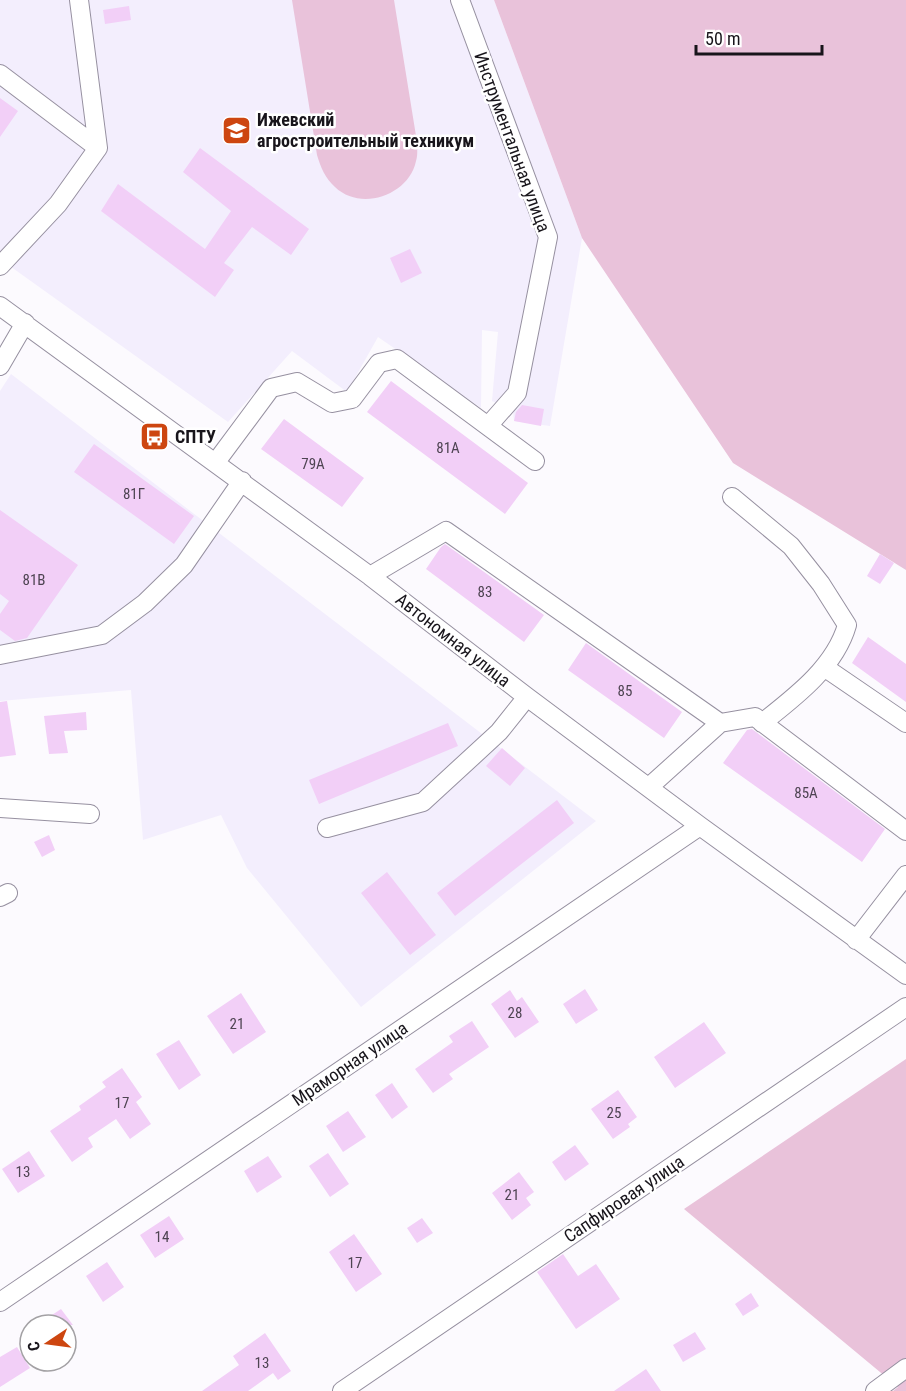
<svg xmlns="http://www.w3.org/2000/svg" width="906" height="1391" font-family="'Roboto Condensed',sans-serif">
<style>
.built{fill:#f3eefd}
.green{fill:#e9c2da}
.building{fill:#f2cff7}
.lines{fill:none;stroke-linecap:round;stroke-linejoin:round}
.minor-casing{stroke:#9690a0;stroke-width:20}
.minor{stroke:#fff;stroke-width:18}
.labels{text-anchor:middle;stroke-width:5;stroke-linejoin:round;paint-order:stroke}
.number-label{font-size:15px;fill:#4e4452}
.poi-label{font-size:18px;font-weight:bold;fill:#18151b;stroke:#fff;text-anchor:start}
.street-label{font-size:18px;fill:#18151b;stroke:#fff}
</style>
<rect width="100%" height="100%" fill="#fcfafe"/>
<path class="built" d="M0,0H494L582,238L550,426L514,421L513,411L492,401L498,332L482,330L481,408L378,337L347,392L292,351L228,422L0,259Z
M11,374L596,821L361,1007L247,868L221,815L143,840L131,690L0,701V391Z"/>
<path class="green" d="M292,0H394L417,142C417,148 418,155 416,161C409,195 361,212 335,187C325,178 321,168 317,155Z
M494,0H906V570L733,463L582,238Z
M906,1059V1391H893L898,1387L684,1209Z"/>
<path class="building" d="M129,6L131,20L105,24L103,10Z
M0,98L18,111L0,137Z
M200,148L309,229L291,255L252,227L224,263L234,270L215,297L101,211L118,184L205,249L231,211L183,172Z
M410,249L422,273L401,283L390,258Z
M391,381L528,483L505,514L367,412Z
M522,405L544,409L541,426L514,421L516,412Z
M284,419L364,478L342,507L261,449Z
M94,444L194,516L174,544L74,472Z
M0,510L78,565L27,638L15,641L0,630V614L9,601L0,594Z
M445,544L544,615L524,642L426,569L441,547Z
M880,554L894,563L880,584L867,576Z
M868,637L906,664V702L852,663Z
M586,643L682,712L664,738L568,670Z
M7,701L16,755L0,757V702Z
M86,712L87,730L64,731L68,753L49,754L44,716Z
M448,723L458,746L319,804L309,780Z
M752,729L885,829L862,862L723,763L747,730Z
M502,748L525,768L510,786L486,766Z
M557,800L574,823L455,916L437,893Z
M49,835L55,850L42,857L34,842Z
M387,872L436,935L410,955L361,893Z
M585,989L598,1010L576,1024L563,1004Z
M510,990L517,1001L522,997L539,1022L515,1038L491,1004Z
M241,993L266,1032L233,1054L207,1016Z
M472,1021L489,1047L449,1074L453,1079L433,1093L415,1069L453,1042L449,1036Z
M704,1022L726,1053L675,1088L654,1057Z
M179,1040L201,1075L179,1090L156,1054Z
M122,1068L142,1097L136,1102L151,1124L130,1139L116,1119L88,1138L93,1147L72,1162L50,1131L81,1110L79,1106L106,1087L102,1082Z
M392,1083L408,1107L392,1119L375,1095Z
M618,1090L637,1117L628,1124L630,1127L613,1139L591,1109Z
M348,1111L366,1137L343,1152L326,1126Z
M575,1145L589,1164L565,1181L552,1162Z
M29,1151L45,1176L18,1193L2,1169Z
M328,1153L349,1184L330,1197L309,1166Z
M268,1156L282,1177L257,1193L244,1171Z
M519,1172L534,1192L526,1198L531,1205L512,1220L492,1193Z
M169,1216L184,1239L155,1258L140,1235Z
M422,1218L433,1233L417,1243L407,1228Z
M354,1234L382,1274L356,1292L329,1252Z
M563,1254L578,1276L596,1264L620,1299L576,1329L537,1272Z
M107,1262L124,1287L103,1302L86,1276Z
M751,1293L759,1306L743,1316L735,1304Z
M61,1309L73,1325H37Z
M695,1332L706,1349L683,1362L673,1345Z
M265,1333L291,1371L278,1380L273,1373L248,1391H202L239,1365L233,1356Z
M17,1347L30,1368L0,1387V1357Z
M646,1369L661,1391H614Z"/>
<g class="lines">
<defs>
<path id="minor" d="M79,0L98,148
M460,0L548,237L517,393L488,426
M0,74L98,148L58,204L0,266
M0,306L370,576L527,697L700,826L906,975
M0,366L25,323
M216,462L271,388L297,382L332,403L352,399L379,363L397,359L535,461
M732,497L791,546L821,584L847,625C835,667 795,697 762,723
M370,576L446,531L720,723
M0,655L102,635L145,603L184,565L242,481
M824,667L906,723
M649,787L720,723L755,717L906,831
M0,808L90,814
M327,828L423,802L499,732L527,697
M0,897L8,893
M856,940L906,875
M0,1302L700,826
M342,1391L906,1007
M875,1391L906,1368"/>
</defs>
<use href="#minor" class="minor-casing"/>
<use href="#minor" class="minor"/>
</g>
<defs>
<symbol id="university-square" viewBox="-11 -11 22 22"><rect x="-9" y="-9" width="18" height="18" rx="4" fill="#cd4610" stroke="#fff"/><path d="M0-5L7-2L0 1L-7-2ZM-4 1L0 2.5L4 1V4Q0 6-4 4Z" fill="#fff"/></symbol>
<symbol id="bus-square" viewBox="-11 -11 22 22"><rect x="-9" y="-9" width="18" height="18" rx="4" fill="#cd4610" stroke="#fff"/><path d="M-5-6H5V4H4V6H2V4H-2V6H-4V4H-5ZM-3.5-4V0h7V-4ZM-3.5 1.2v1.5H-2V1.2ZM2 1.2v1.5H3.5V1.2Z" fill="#fff"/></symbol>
</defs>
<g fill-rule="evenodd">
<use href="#university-square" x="220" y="114" width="33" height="33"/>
<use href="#bus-square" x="138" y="420" width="33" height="33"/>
</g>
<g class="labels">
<g class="number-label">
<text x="448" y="453">81А</text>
<text x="313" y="469">79А</text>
<text x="134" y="499">81Г</text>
<text x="34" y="585">81В</text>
<text x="485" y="597">83</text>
<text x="625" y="696">85</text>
<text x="806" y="798">85А</text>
<text x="515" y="1018">28</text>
<text x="237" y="1029">21</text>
<text x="122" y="1108">17</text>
<text x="614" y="1118">25</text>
<text x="23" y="1177">13</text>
<text x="512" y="1200">21</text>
<text x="162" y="1242">14</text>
<text x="355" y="1268">17</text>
<text x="262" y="1368">13</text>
</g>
<g class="poi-label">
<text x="257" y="126">Ижевский<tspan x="257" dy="21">агростроительный техникум</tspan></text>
<text x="175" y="443">СПТУ</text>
</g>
<g class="street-label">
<text transform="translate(512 142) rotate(70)" y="6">Инструментальная улица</text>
<text transform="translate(453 640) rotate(38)" y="6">Автономная улица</text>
<text transform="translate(350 1064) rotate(-34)" y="6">Мраморная улица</text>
<text transform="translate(624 1199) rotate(-34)" y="6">Сапфировая улица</text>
</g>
</g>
<g transform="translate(48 1343) rotate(257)"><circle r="28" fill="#ffffff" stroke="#a3a1a4" stroke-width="1.5"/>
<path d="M0-4.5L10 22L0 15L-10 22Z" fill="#cd4610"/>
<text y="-9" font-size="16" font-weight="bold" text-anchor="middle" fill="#18151b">С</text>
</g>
<path d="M696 45v9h126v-9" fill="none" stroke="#18151b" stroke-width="3"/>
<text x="705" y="45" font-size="18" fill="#18151b" stroke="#ffffff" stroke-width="4.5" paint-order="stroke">50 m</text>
</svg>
